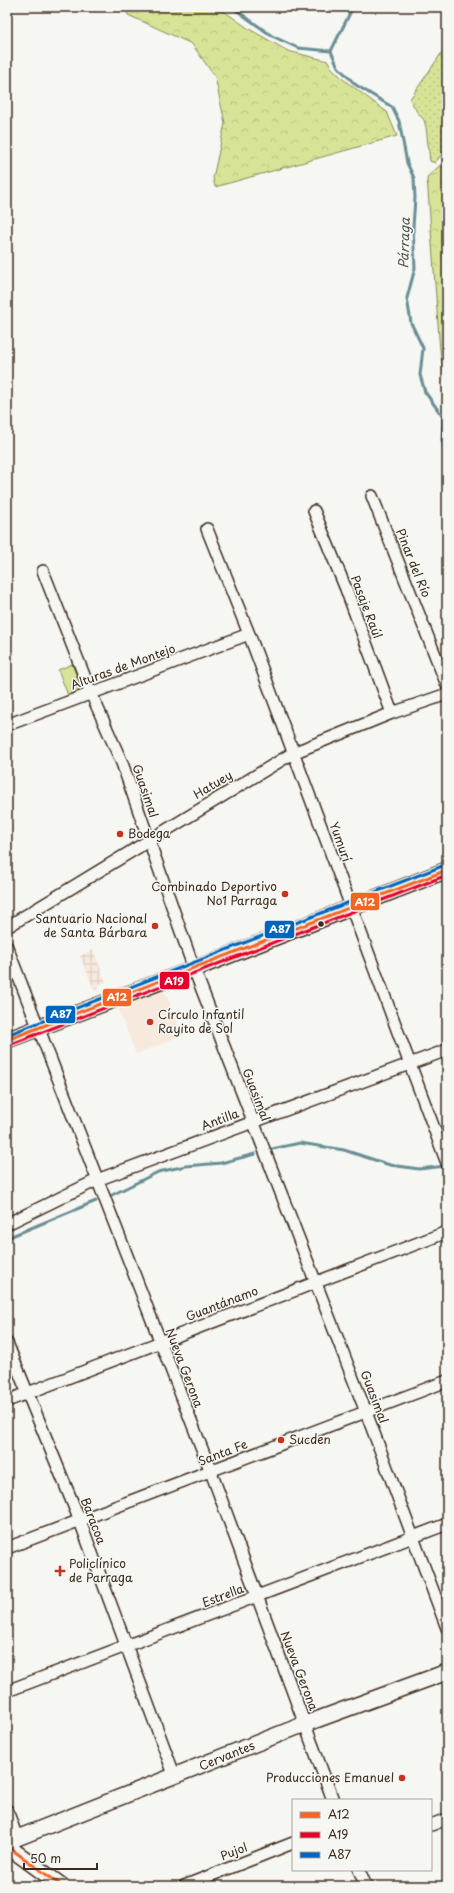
<svg xmlns="http://www.w3.org/2000/svg" width="454" height="1893" font-family="'Playpen Sans',sans-serif">
<style>
.built{fill:#f7e9dc}
.industrial{fill:url(#industrial-grid)}
.green{fill:#d7e497;stroke:#89875a}
.forest{fill:url(#forest-crowns);stroke:#89875a}
.garden{fill:url(#garden-dots);stroke:#89875a}
.lines{fill:none;stroke-linecap:round;stroke-linejoin:round}
.stream{stroke:#688f95;stroke-width:3}
.street-casing{stroke:#3b2a1e;stroke-width:14}
.secondary-casing{stroke:#3b2a1e;stroke-width:18}
.street{stroke:#f6f6f2;stroke-width:11}
.secondary{stroke:#f6f6f2;stroke-width:15}
.bus-1-casing{stroke:#f6f6f2;stroke-width:6}
.bus-2-casing{stroke:#f6f6f2;stroke-width:6}
.bus-3-casing{stroke:#f6f6f2;stroke-width:6}
.bus-1{stroke:#f26522;stroke-width:3}
.bus-2{stroke:#e4002b;stroke-width:3}
.bus-3{stroke:#0065bd;stroke-width:3}
.poi-dot{fill:#c8321e;stroke:#f6f6f2;stroke-width:1.5}
.bus-dot{fill:#3b2a1e;stroke:#f6f6f2;stroke-width:1.5}
.labels{text-anchor:middle;stroke-width:3;stroke-linejoin:round;paint-order:stroke}
.street-label{font-size:12px;fill:#3b2a1e;stroke:#f6f6f2}
.poi-label{font-size:12px;fill:#3b2a1e;stroke:#f6f6f2;text-anchor:start}
.water-label{font-size:13px;font-style:italic;fill:#4e5450;stroke:#f6f6f2}
.line-badge{stroke:#f6f6f2;stroke-width:1.5}
.badge-label{font-size:11px;text-anchor:middle;font-weight:bold;fill:#fff}
</style>
<defs>
<pattern id="industrial-grid" width="8" height="8" patternUnits="userSpaceOnUse"><rect width="8" height="8" fill="#f7e9dc"/><path d="M0 4h8M4 0v8" fill="none" stroke="#d5c8bc"/></pattern>
<pattern id="forest-crowns" width="20" height="18" patternUnits="userSpaceOnUse"><rect width="20" height="18" fill="#d7e497"/><path d="M2 6a3 3 0 1 1 6 0M12 15a3 3 0 1 1 6 0" fill="none" stroke="#b9c482"/></pattern>
<pattern id="garden-dots" width="8" height="8" patternUnits="userSpaceOnUse"><rect width="8" height="8" fill="#d7e497"/><path d="M2 2h.1M6 6h.1" fill="none" stroke="#b9c482" stroke-width="1.8" stroke-linecap="round"/></pattern>
</defs>
<rect width="100%" height="100%" fill="#f6f6f2"/>
<filter id="ink" filterUnits="userSpaceOnUse"><feTurbulence type="fractalNoise" baseFrequency=".025" numOctaves="2"/><feDisplacementMap in="SourceGraphic" scale="8" xChannelSelector="R" yChannelSelector="G"/><feConvolveMatrix kernelMatrix="1 2 1 2 8 2 1 2 1" color-interpolation-filters="sRGB"/></filter>
<g filter="url(#ink)">
<path class="built" d="M164,989L182,1035L136,1054L118,1008Z"/>
<path class="industrial" d="M93,950L106,982L98,985L99,989L95,991L80,956Z"/>
<path class="green" d="M72,664L82,689L68,695L58,670Z"/>
<path class="forest" d="M126,7H218L249,29L288,51L328,61L331,67L344,80L387,112L397,136L215,187L213,178L225,123L215,77L192,44L128,15Z
M447,159V392L440,351L427,177Z"/>
<path class="garden" d="M447,45V147L435,163L430,161L426,127L424,120L417,112L410,99Z"/>
<g class="lines">
<path class="stream" d="M232,7L272,36L298,48L331,51
M331,51L338,67L356,85L392,107L399,121L407,163L414,178L415,198L413,227L415,268L407,298L411,323L423,348L420,375L425,392L443,417L442,440L447,457
M331,51L353,7
M272,1149L300,1143L344,1150L390,1165L419,1169L446,1166
M112,1195L158,1172L186,1166L221,1163L255,1154
M7,1238L96,1201"/>
<defs>
<path id="street" d="M372,496L447,685
M314,511L346,589L392,713
M207,529L249,634L447,1163
M43,571L91,693L122,763L194,969L366,1412L447,1628
M7,725L249,634
M7,927L293,753L392,713L447,694
M7,947L211,1472L333,1800
M7,1224L97,1180L447,1050
M7,1343L80,1521L175,1777
M7,1401L447,1232
M7,1548L447,1381
M7,1691L447,1524
M7,1810L17,1838
M431,1825L447,1819
M359,1870L366,1886
M184,1886L293,1843"/>
<path id="secondary" d="M7,1040L194,969L447,870
M7,1842L305,1724L447,1672
M7,1846L62,1886"/>
</defs>
<use href="#street" class="street-casing"/>
<use href="#secondary" class="secondary-casing"/>
<use href="#street" class="street"/>
<use href="#secondary" class="secondary"/>
<defs>
<path id="bus-1" d="M7,1040L447,870
M7,1846L62,1886"/>
<path id="bus-2" d="M9,1045L447,875"/>
<path id="bus-3" d="M7,1035L445,865"/>
</defs>
<use href="#bus-1" class="bus-1-casing"/>
<use href="#bus-2" class="bus-2-casing"/>
<use href="#bus-3" class="bus-3-casing"/>
<use href="#bus-1" class="bus-1"/>
<use href="#bus-2" class="bus-2"/>
<use href="#bus-3" class="bus-3"/>
</g>
</g>
<g class="poi-dot">
<circle cx="120" cy="834" r="4"/>
<circle cx="285" cy="894" r="4"/>
<circle cx="155" cy="926" r="4"/>
<circle cx="150" cy="1022" r="4"/>
<circle cx="281" cy="1440" r="4"/>
<path d="M58 1565h4v4h4v4h-4v4h-4v-4h-4v-4h4z"/>
<circle cx="402" cy="1778" r="4"/>
</g>
<circle class="bus-dot" cx="321" cy="924" r="3.5"/>
<g class="labels">
<g class="street-label">
<text transform="translate(413 563) rotate(68)" y="4">Pinar del Río</text>
<text transform="translate(366 607) rotate(69)" y="4">Pasaje Raúl</text>
<text transform="translate(123 667) rotate(-20)" y="4">Alturas de Montejo</text>
<text transform="translate(213 785) rotate(-31)" y="4">Hatuey</text>
<text transform="translate(145 791) rotate(71)" y="4">Guasimal</text>
<text transform="translate(340 842) rotate(70)" y="4">Yumurí</text>
<text transform="translate(256 1095) rotate(69)" y="4">Guasimal</text>
<text transform="translate(220 1120) rotate(-21)" y="4">Antilla</text>
<text transform="translate(222 1304) rotate(-21)" y="4">Guantánamo</text>
<text transform="translate(184 1368) rotate(69)" y="4">Nueva Gerona</text>
<text transform="translate(374 1397) rotate(69)" y="4">Guasimal</text>
<text transform="translate(223 1453) rotate(-21)" y="4">Santa Fe</text>
<text transform="translate(93 1521) rotate(69)" y="4">Baracoa</text>
<text transform="translate(223 1596) rotate(-21)" y="4">Estrella</text>
<text transform="translate(299 1671) rotate(69)" y="4">Nueva Gerona</text>
<text transform="translate(227 1756) rotate(-22)" y="4">Cervantes</text>
<text transform="translate(234 1852) rotate(-21)" y="4">Pujol</text>
</g>
<g class="poi-label">
<text x="128" y="838">Bodega</text>
<text x="277" y="891" text-anchor="end">Combinado Deportivo<tspan x="277" dy="14">No1 Parraga</tspan></text>
<text x="147" y="923" text-anchor="end">Santuario Nacional<tspan x="147" dy="14">de Santa Bárbara</tspan></text>
<text x="158" y="1019">Círculo Infantil<tspan x="158" dy="14">Rayito de Sol</tspan></text>
<text x="289" y="1444">Sucden</text>
<text x="69" y="1568">Policlínico<tspan x="69" dy="14">de Parraga</tspan></text>
<text x="394" y="1782" text-anchor="end">Producciones Emanuel</text>
</g>
<g class="water-label">
<text transform="translate(404 243) rotate(-88)" y="5">Párraga</text>
</g>
</g>
<g class="line-badge">
<rect x="350" y="892" width="30" height="19" rx="4" fill="#f26522"/>
<rect x="264" y="920" width="31" height="19" rx="4" fill="#0065bd"/>
<rect x="159" y="971" width="31" height="19" rx="4" fill="#e4002b"/>
<rect x="102" y="988" width="30" height="19" rx="4" fill="#f26522"/>
<rect x="45" y="1005" width="31" height="19" rx="4" fill="#0065bd"/>
</g>
<g class="badge-label">
<text x="365" y="906">A12</text>
<text x="280" y="933">A87</text>
<text x="174" y="985">A19</text>
<text x="117" y="1001">A12</text>
<text x="61" y="1018">A87</text>
</g>
<rect width="454" height="1893" fill="none" stroke="#f6f6f2" stroke-width="24"/>
<rect x="12" y="12" width="430" height="1869" fill="none" stroke="#3b2a1e" stroke-width="1.5" filter="url(#ink)"/>
<rect x="292" y="1799" width="140" height="72" fill="#f6f6f2" stroke="#aba49d"/>
<rect x="300" y="1812" width="20" height="6" fill="#f26522" stroke="#aba49d"/>
<text x="328" y="1819" font-size="12" fill="#3b2a1e">A12</text>
<rect x="300" y="1832" width="20" height="6" fill="#e4002b" stroke="#aba49d"/>
<text x="328" y="1839" font-size="12" fill="#3b2a1e">A19</text>
<rect x="300" y="1852" width="20" height="6" fill="#0065bd" stroke="#aba49d"/>
<text x="328" y="1859" font-size="12" fill="#3b2a1e">A87</text>
<path d="M24 1863v6h73v-6" fill="none" stroke="#3b2a1e" stroke-width="2"/>
<text x="30" y="1863" font-size="12" fill="#3b2a1e" stroke="#f6f6f2" stroke-width="3" paint-order="stroke">50 m</text>
</svg>
